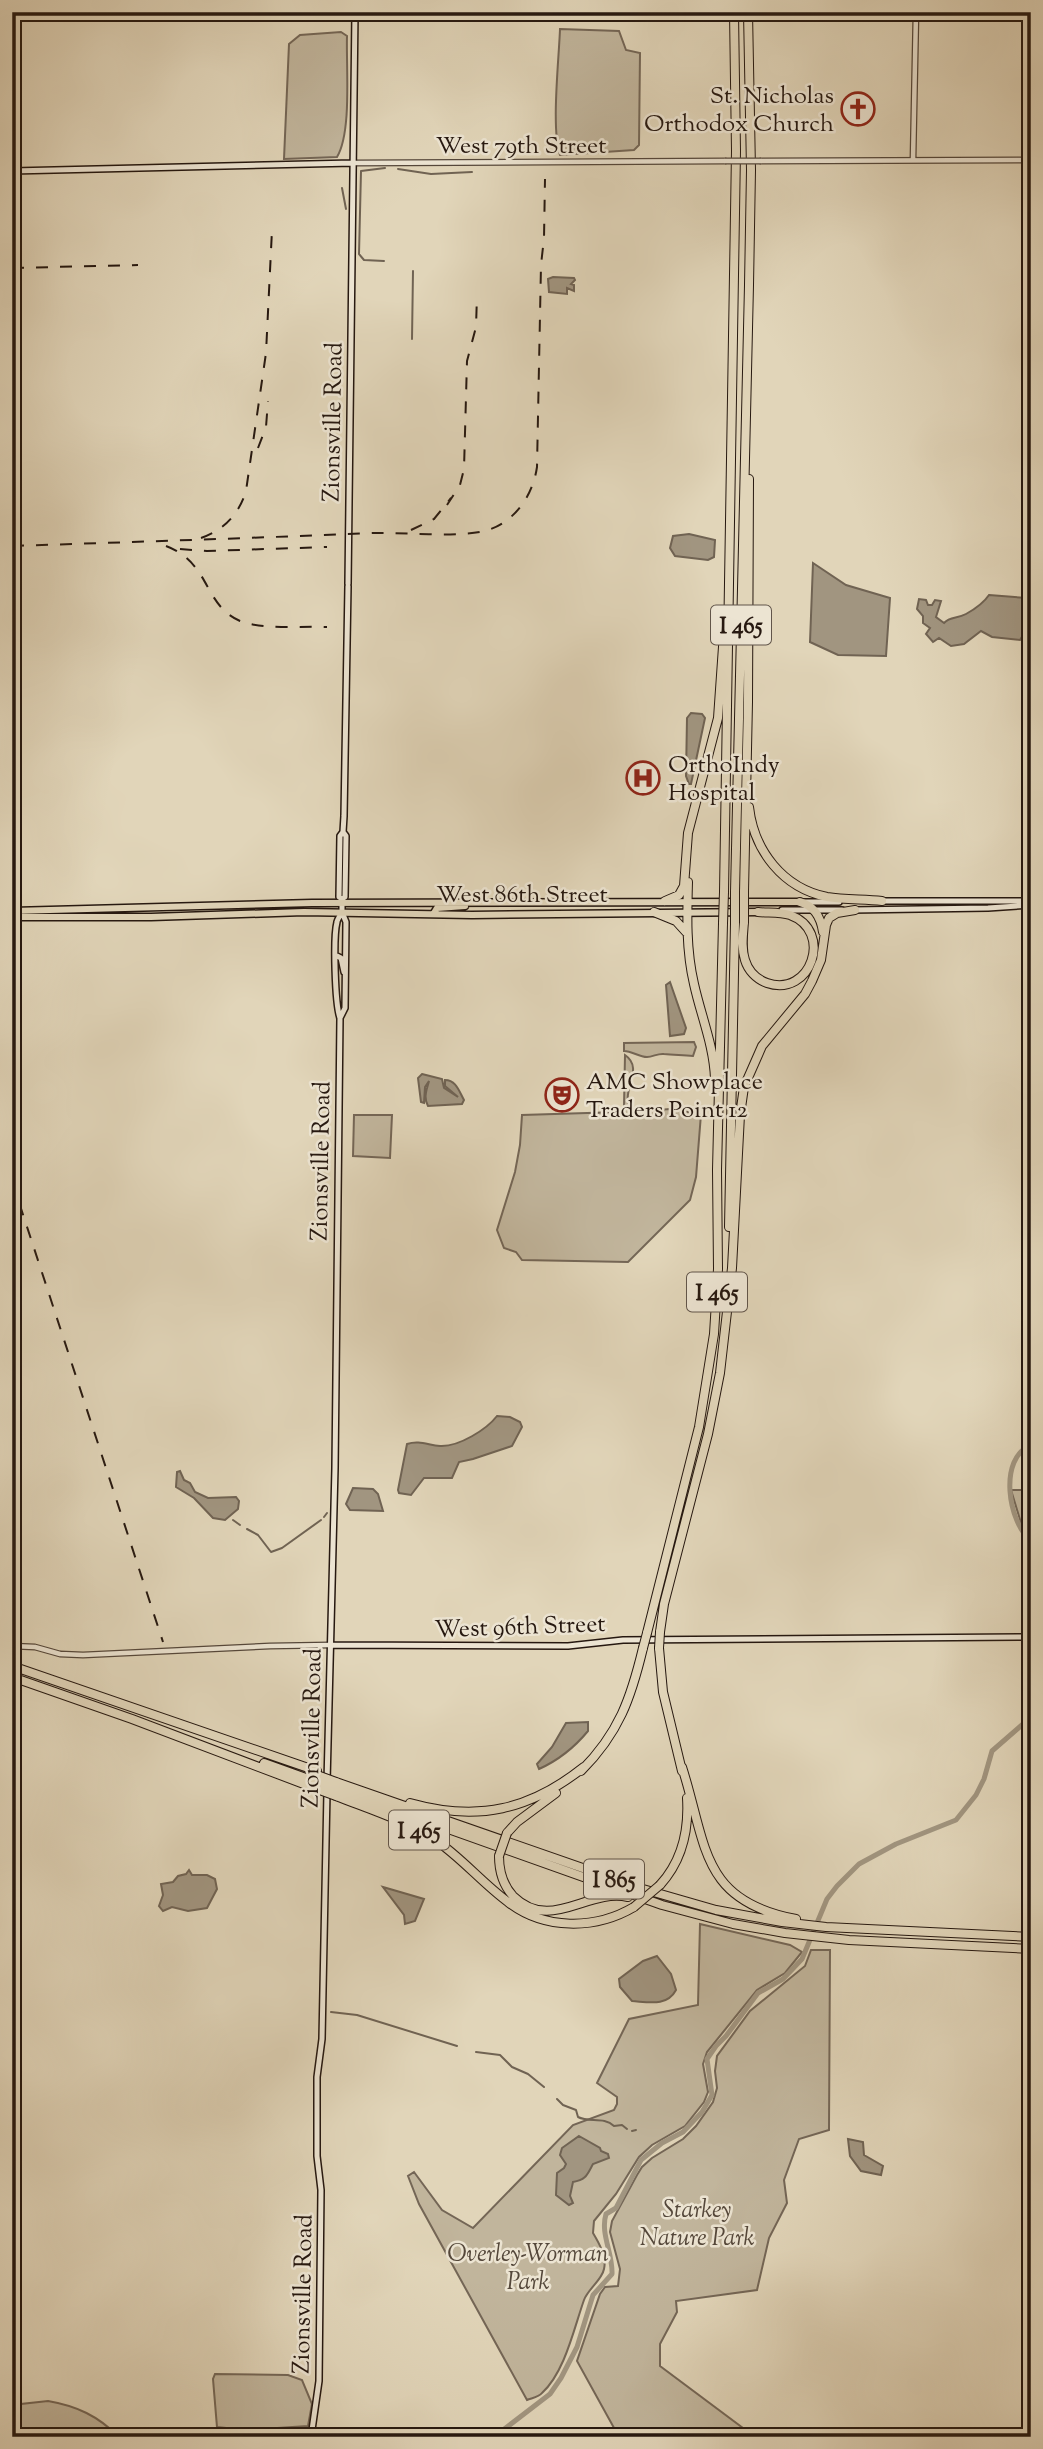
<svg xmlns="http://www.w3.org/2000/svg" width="1043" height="2449" font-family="'Sorts Mill Goudy',serif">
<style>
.green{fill:#c1b59c;stroke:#746656;stroke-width:2}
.water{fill:#a19580;stroke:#706353;stroke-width:2}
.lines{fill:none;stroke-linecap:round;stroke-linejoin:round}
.stream{stroke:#706353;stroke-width:2}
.river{stroke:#a19580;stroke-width:5}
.tertiary-casing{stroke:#55473a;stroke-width:7}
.secondary-casing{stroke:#261810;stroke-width:8}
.primary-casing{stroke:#261810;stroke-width:9}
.motorway-casing{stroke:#261810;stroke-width:10}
.tertiary{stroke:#ece4d2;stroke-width:4.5}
.secondary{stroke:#ece4d2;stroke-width:5}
.primary{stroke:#e1d5b9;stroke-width:6}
.motorway{stroke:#e1d5b9;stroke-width:8}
.rail{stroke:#261810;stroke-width:2;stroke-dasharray:12 12;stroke-linecap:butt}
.tertiary-bridge-casing{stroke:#55473a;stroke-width:7;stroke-linecap:butt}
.motorway-bridge-casing{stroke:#261810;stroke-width:10;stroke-linecap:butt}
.tertiary-bridge{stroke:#ece4d2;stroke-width:4.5}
.motorway-bridge{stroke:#e1d5b9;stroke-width:8}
.labels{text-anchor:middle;stroke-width:5;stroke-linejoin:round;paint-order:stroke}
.shield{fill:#ece4d2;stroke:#61554a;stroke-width:2}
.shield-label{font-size:23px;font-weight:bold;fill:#261810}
.poi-label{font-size:24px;fill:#261810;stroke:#ece4d2;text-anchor:start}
.street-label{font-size:24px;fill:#261810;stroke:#ece4d2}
.park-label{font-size:24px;font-style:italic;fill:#54473a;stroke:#ece4d2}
</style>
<rect width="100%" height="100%" fill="#e1d5b9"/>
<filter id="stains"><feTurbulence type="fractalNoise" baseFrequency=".00286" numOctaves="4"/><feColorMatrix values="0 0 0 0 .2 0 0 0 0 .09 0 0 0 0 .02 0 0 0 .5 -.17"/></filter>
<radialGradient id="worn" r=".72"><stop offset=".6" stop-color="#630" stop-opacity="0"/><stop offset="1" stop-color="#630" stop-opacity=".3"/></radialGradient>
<path class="green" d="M560,29L619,31L626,50L640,53L639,145L634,150L560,155C551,129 559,59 560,29Z
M341,32L347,36C346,67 352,132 337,157L284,159L289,44L300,35Z
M694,1042L696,1047L693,1056C683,1055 674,1055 664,1054C658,1053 653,1057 647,1057C639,1057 632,1051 624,1051V1043Z
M625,1055C647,1070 615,1095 634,1112L670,1109L701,1114L696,1177L690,1200L628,1262L522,1260L516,1252L504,1248L497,1230L515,1172L520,1145L522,1115L620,1112L624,1107Z
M354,1115H392L390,1158L353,1156Z
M1011,1490H1031V1541L1025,1536Z
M700,1924L790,1945L802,1952L785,1973L757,1990L707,2052L703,2064L708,2092L704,2102L685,2126L652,2145L639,2157L616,2194L594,2221L593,2233C599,2243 607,2257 604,2269C602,2280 588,2289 584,2300C574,2328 565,2372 542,2393C539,2397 532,2398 527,2400L419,2204L408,2176L414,2172L442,2210L473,2228L573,2125L614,2110L617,2104V2097L597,2083L629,2019L698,2005Z
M811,1950H830L829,2130L799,2139L784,2180L787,2203L769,2238L757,2290L676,2301L677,2312L660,2344V2366L755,2437H619L577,2361L600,2294L605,2287L618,2286L620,2269L610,2232L612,2221L637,2175L642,2167L652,2158L683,2139L696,2126L713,2102L717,2088L715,2071L717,2056L750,2011L805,1966Z
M215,2374L288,2375L302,2380L312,2404L308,2426L245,2430L217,2427L213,2379Z
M48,2401C77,2406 98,2416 119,2437H19L12,2434V2405Z"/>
<path class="water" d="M553,277L574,278L575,280L571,284L574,285V291L567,288V294L549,292L548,279Z
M689,534L715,540L714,557L708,560L675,556L670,548L673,536Z
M813,563L846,585L890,598L886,656L838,655L810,642Z
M989,595L1027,598C1028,613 1029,627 1020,640L992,637L981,631L964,644L951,646L939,638L933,642L926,634L930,628L923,623V616L917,609L919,599L926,600L928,605H932L935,600L941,601L936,617L944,623C950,616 957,619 966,614C975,609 983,604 989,595Z
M691,713L702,714L705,718L691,784H689L686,776L687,718Z
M670,982L686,1028L684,1034L670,1036L666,985Z
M422,1074L442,1079L444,1088L458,1097L445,1086V1080C456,1080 459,1091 464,1100L462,1104L428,1106C423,1097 427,1089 429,1081L425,1087L424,1103L421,1102L418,1078Z
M497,1416L510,1417L520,1422L522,1427L512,1446L473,1459L459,1462L452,1478H424L411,1495L399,1493L398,1490L407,1444C419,1440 428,1445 440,1446C459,1447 487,1429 497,1416Z
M180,1471L184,1480L190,1483L195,1492L208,1498L236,1497L239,1501L238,1509L225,1520L213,1518L194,1498L176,1487L177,1472Z
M353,1488L373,1489L378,1494L383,1511L350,1510L346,1504Z
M588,1722V1731C574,1748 559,1760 539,1769L537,1764L552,1747L566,1723Z
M189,1870L192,1875H207L215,1879L217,1889L207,1908L188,1911L172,1907L163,1911L159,1906L163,1895L161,1884L173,1882L178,1876L186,1874Z
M383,1887L424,1899L415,1921L405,1924L404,1915Z
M657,1956L671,1974L676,1990C667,2007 648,2002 632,2001L620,1987L619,1979L643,1961Z
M579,2136L600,2148L601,2151L608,2154L609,2158L593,2164C587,2175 586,2180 573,2182L570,2196L573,2203L569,2205L556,2195L557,2173L564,2168L566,2164L560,2155L562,2148Z
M848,2139L863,2142L864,2155L883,2166L881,2175L861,2171L850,2156Z"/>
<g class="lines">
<path class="stream" d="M398,169L431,174L472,172
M342,188L346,209
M384,261L364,260L359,254L361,171L385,168
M412,339L413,271
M12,1319H21
M324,1517L327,1513
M233,1520L240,1525
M247,1529L258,1535L271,1552L282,1548L321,1520
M331,2012L357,2015L457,2046
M476,2052L500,2055L512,2067L528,2074L544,2087
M557,2099L563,2105L576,2110L578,2117C589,2123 604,2116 614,2126L622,2125L627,2129
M632,2131L636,2130"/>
<path class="river" d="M1031,1445C998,1458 1008,1522 1031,1541
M494,2437L550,2394L561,2378L577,2347L593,2295L612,2274C613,2253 600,2234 606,2214L616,2208L641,2160L662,2143L683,2132L702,2112L712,2095L707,2059L716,2046L726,2036L758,1993L783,1979L802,1959L827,1899L837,1886L859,1864L896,1844L956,1820L976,1795L984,1779L992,1751L1031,1717"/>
<defs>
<path id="tertiary" d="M913,160L916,12
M761,161L1031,160
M353,163L725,161
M12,1646L35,1647L60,1654L83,1655L270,1646L330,1645"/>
<path id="secondary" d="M12,171L353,163
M348,584L355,12
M342,899L339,897L340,836L343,832L344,816L348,586
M880,901H1031
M803,902H839
M782,910H842
M852,910L988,908L1031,905
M337,956L341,958L344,972
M340,1018L345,1008L346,922L342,912V899L345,897L346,836L343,832
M330,1645L568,1646L623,1640L1031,1637
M327,1782L335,1468L340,1018C335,1004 333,938 337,922C337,920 341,914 342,912
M311,2437L319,2381L321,2190L317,2156V2077L322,2039L327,1792"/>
<path id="primary" d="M12,911L312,903L800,902
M434,913L437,908L465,906
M12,917H151L304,912L472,915L758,912"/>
<path id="motorway" d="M749,807C754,851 783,888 827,897C845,900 864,899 882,901
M688,882C687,916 686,950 694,984C701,1016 714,1046 715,1079
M724,892L736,151L734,12
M735,892L749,285L751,170L748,12
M744,892L748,702L749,479
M665,901L679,895L684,886L688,833L718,718L725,618
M800,902C814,906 821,918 823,932
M654,912L676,921L686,932
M744,922C743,935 741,948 745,960C748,970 756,979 767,983C811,998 834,931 790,915C780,912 768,913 758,912
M729,1227L735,923
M660,1632L664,1604L708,1434L720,1373L732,1268L740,1115L744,1087L762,1046L805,994L812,981L821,960L826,925L829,918L837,913L855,910
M647,1633L699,1427L714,1334L718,1269L717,1170L723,923
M659,1648L663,1692L682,1771
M12,1666L317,1771
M12,1677L132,1719L317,1789
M264,1763L317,1782
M682,1767C707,1845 700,1901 796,1919
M581,1771C619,1733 631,1698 643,1648
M336,1782L643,1889L716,1910L782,1922L826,1927L1031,1937
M336,1789L662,1905L733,1924L785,1933L849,1940L1031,1949
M336,1796C369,1809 404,1820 434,1839C461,1857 482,1883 508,1902C544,1930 595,1930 634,1907
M410,1803C478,1822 530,1810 584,1767
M507,1833L517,1822L556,1793
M499,1856C499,1871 503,1885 513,1896C551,1933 587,1888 628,1897
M660,1885C682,1861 689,1830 687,1798"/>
</defs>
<use href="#tertiary" class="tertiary-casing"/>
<use href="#secondary" class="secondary-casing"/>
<use href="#primary" class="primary-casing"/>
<use href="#motorway" class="motorway-casing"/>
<use href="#tertiary" class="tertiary"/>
<use href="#secondary" class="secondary"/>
<use href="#primary" class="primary"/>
<use href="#motorway" class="motorway"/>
<path class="rail" d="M12,268L138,265
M258,448L266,427L268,401
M447,505L460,485L464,469L467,361L476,327L477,295
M411,530L434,519L451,498
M201,538C224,530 239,514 246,491L266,353L272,230
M12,546C133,542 254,538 374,533C405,532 465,539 491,529C517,519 533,494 537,467L541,265L544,238L545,179
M166,546C211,563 203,605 240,621C264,630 302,626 327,627
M180,549L207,551L327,547
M12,1181L163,1642"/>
<defs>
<path id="tertiary-bridge" d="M725,161H761"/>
<path id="motorway-bridge" d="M744,922V892
M723,923L724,892
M735,923V892
M643,1648L647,1633
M659,1648L660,1632
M317,1775L336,1782
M317,1782L336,1789
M317,1789L336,1796
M499,1856L507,1833
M634,1907L660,1885"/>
</defs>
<use href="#tertiary-bridge" class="tertiary-bridge-casing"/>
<use href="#motorway-bridge" class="motorway-bridge-casing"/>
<use href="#tertiary-bridge" class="tertiary-bridge"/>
<use href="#motorway-bridge" class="motorway-bridge"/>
</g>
<defs>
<symbol id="church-ring" viewBox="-11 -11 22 22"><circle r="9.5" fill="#ece4d2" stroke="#8f2418" stroke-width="1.5"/><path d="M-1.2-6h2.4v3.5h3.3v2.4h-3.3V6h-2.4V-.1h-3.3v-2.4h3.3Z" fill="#8f2418"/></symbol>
<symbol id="hospital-ring" viewBox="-11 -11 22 22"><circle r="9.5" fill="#ece4d2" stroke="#8f2418" stroke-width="1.5"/><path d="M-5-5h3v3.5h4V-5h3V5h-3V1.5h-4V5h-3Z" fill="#8f2418"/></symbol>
<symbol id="theatre-ring" viewBox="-11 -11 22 22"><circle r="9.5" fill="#ece4d2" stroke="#8f2418" stroke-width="1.5"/><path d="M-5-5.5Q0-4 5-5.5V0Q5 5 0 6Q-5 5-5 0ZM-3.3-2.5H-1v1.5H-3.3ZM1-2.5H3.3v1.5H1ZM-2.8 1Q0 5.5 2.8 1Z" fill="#8f2418"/></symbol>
</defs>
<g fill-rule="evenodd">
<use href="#church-ring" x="839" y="90" width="38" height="38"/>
<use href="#hospital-ring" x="624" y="759" width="38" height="38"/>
<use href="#theatre-ring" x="543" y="1076" width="38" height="38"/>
</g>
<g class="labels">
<g class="shield">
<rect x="711" y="605.5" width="60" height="39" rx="5"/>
<rect x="687" y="1272.5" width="60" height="39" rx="5"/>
<rect x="389" y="1810.5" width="60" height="39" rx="5"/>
<rect x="584" y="1859.5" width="60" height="39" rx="5"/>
</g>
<g class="shield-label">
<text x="741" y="633">I 465</text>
<text x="717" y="1300">I 465</text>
<text x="419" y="1838">I 465</text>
<text x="614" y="1887">I 865</text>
</g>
<g class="poi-label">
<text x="834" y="103" text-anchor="end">St. Nicholas<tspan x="834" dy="28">Orthodox Church</tspan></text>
<text x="668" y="772">OrthoIndy<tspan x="668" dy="28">Hospital</tspan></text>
<text x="586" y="1089">AMC Showplace<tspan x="586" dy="28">Traders Point 12</tspan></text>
</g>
<g class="street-label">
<text x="521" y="153">West 79th Street</text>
<text transform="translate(332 422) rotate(-89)" y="8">Zionsville Road</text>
<text x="522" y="902">West 86th Street</text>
<text transform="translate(320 1161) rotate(-89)" y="8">Zionsville Road</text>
<text transform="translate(520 1626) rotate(-2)" y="8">West 96th Street</text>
<text transform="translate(311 1728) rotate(-89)" y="8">Zionsville Road</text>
<text transform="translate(302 2294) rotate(-89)" y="8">Zionsville Road</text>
</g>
<g class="park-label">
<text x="697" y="2217">Starkey<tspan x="697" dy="28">Nature Park</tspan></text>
<text x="528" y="2261">Overley-Worman<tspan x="528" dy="28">Park</tspan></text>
</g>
</g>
<rect width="1043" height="2449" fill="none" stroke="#e1d5b9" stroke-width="42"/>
<rect x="14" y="14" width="1015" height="2421" fill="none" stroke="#261810" stroke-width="3.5"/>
<rect x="21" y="21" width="1001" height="2407" fill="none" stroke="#261810" stroke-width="2"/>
<rect width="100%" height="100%" filter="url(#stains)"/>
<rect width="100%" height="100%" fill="url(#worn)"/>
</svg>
